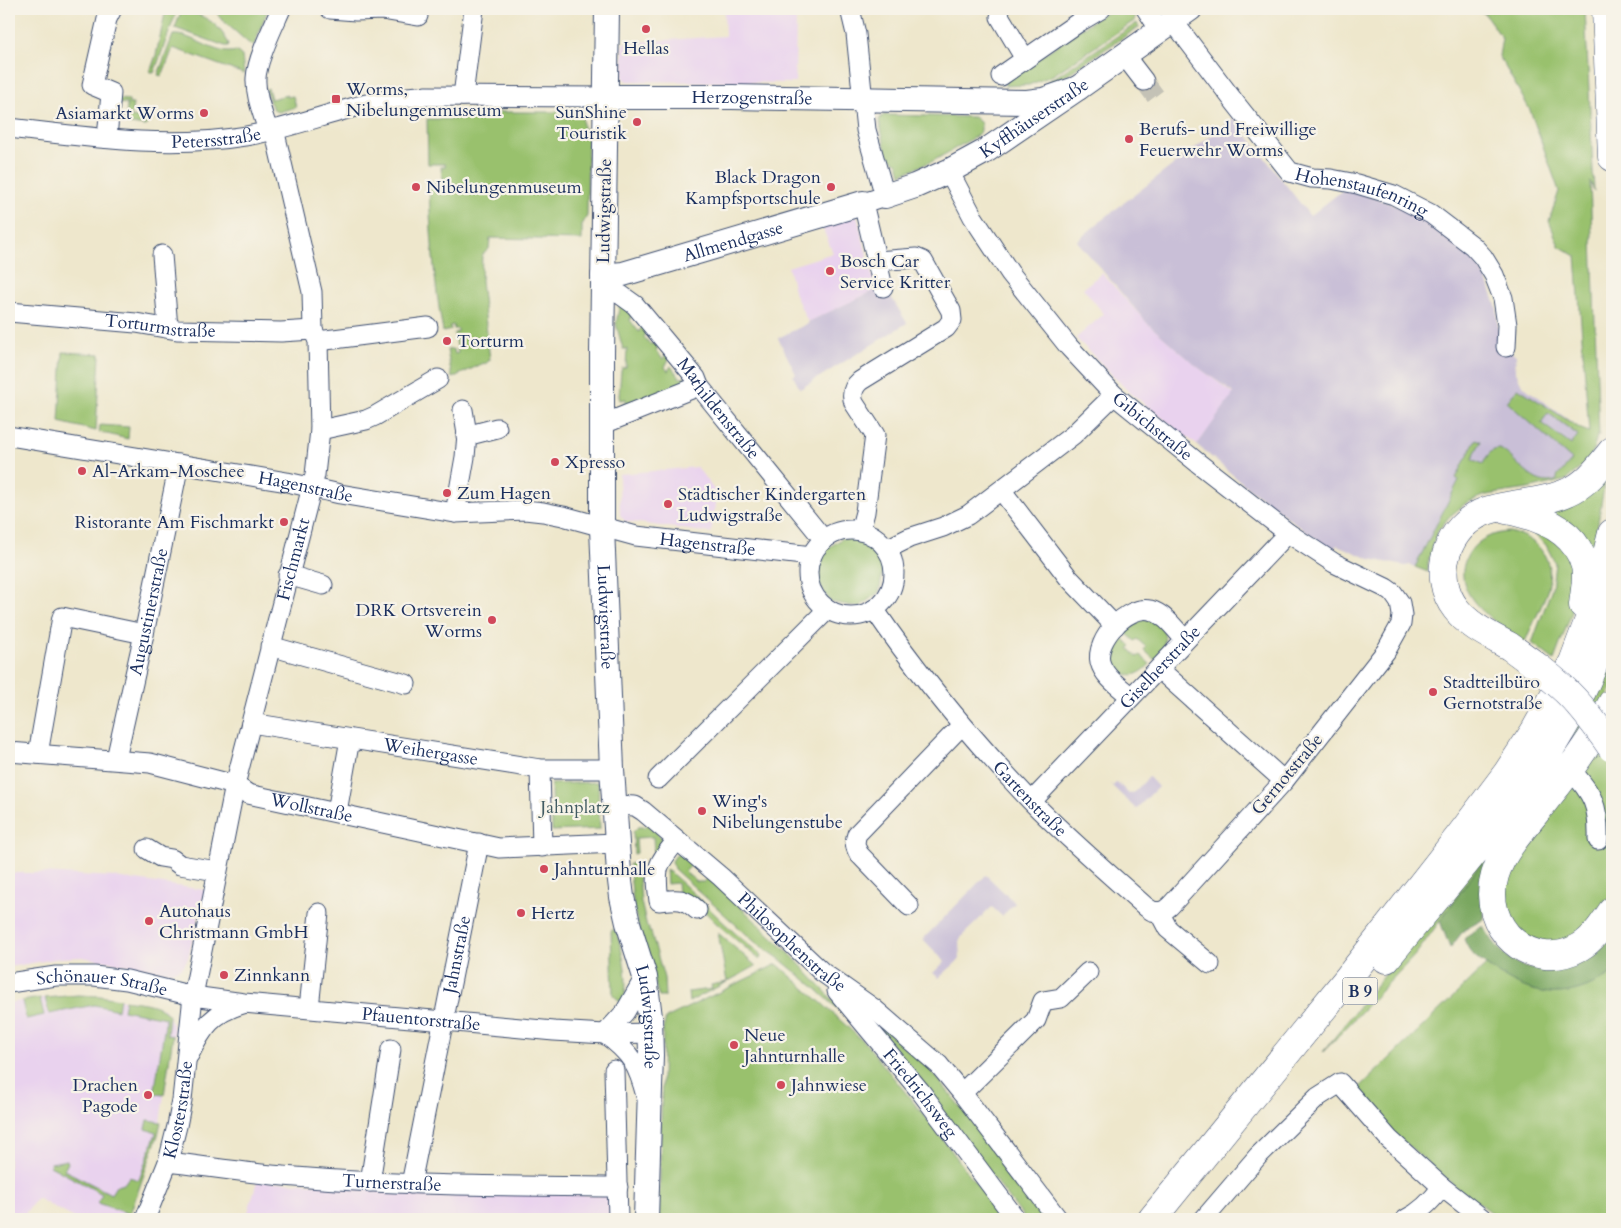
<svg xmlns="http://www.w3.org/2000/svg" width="1621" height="1228" font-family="Cardo,serif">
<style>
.built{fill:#e9d2ee}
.industrial{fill:#c9bfd7}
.green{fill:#99c16d;stroke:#5a7866;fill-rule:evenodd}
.forest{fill:#7aa760;stroke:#4a6b5f}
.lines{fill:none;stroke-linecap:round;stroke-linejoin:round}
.minor-tunnel{stroke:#c4c2b6;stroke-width:19;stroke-dasharray:19 9;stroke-linecap:butt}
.minor-casing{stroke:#3b4b6e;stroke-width:21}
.major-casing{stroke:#3b4b6e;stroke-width:26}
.highway-casing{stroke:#3b4b6e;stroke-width:29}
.minor{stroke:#fff;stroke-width:19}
.major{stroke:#fff;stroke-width:24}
.highway{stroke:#fff;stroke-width:28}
.highway-bridge-casing{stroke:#3b4b6e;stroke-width:29;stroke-linecap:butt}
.highway-bridge{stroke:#fff;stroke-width:28}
.poi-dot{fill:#d1495b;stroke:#f7f3e8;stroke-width:2}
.labels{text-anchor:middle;stroke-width:4.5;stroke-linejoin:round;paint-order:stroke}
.shield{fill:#f7f3e8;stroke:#5d6a87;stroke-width:1}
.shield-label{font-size:16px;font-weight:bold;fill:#1b2f5e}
.poi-label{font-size:18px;fill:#1b2f5e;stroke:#f7f3e8;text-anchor:start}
.street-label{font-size:18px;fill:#1b2f5e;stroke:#f7f3e8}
.park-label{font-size:18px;fill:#415b62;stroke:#f7f3e8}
</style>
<rect width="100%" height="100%" fill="#f7f3e8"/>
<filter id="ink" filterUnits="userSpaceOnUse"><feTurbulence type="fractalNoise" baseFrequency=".02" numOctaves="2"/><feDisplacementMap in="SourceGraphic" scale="10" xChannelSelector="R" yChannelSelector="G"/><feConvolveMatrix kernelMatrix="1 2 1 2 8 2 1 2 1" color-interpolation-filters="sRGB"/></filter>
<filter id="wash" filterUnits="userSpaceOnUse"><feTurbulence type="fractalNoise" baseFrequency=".0096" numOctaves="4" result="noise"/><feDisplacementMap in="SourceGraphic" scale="20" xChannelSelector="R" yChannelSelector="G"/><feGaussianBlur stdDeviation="1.12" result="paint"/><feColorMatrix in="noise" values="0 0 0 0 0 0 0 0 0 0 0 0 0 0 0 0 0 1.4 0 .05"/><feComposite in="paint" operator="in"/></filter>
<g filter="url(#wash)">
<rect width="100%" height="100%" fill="#eee7cc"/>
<path class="built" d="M724,9H796L795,83L627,81L623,77V43L725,36Z
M857,216L876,290L808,322L795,295L788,267L833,253L822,227Z
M1102,273L1147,323L1199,368L1234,394L1197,445L1128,391L1076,338L1104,314L1083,288Z
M697,467L717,494L711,533L625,521L620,515L619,474Z
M9,873H42L115,877L205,890L188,958L182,968L173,971L167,972L82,957L61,958L9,967Z
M78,995L108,997L156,1006L164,1009L169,1016L174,1030L158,1135L128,1219H76L37,1198L21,1219H9V1003L40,998Z
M257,1181L609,1196L611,1219H246Z"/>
<path class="industrial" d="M1234,118L1310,216L1343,190L1357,192L1406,209L1425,220L1462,246L1478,266L1487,280L1497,308L1499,346L1516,355L1515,370L1521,383L1528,390L1581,429L1597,436L1595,445L1566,480L1528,489L1486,495L1466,503L1449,517L1438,531L1432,546L1428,564V572L1410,565L1405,566L1370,559L1337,545L1333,549L1327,547L1245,485L1197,445L1234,393L1199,368L1147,323L1077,241L1103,219Z
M890,286V295L907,323L800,389L793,376L796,374L778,338L809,323L808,322L848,303L876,290Z
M1149,777L1158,787L1136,809L1109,783L1113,786L1117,782L1129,794L1133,793Z
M986,875L1015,903L1002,916L992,907L963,935L959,941L960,959L939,978L933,973L945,962L923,939Z"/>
<path class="green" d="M166,9H174L175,16L154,73L150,72L156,55Z
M182,9C206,17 217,21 229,44L228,46H225L175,28Z
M218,9H268L255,43L252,46L220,18L217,13Z
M1118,9H1132L1137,11L1134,21L1053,75L1029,85L1005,86V81L1101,15Z
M1477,9H1585L1594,191L1590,181L1599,436H1597L1592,455L1586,463L1566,480L1528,489L1486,495L1466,503L1449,517L1438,531L1432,546L1428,564V572L1415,567L1459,480L1456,478L1476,439L1481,441L1472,459L1483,464C1487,456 1490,449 1500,449C1518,459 1533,490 1557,480V477L1572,460L1507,402L1518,388L1581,429L1589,432L1576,256L1559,246L1549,221L1559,191L1530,110L1499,56L1502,38L1485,14ZM1548,413L1578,435L1571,445L1541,423Z
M1137,23L1139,27L1048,87L1046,83Z
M173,35C192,33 216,57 236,51L242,56L244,74L173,48L162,76L158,75Z
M268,88L271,99L287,95V97L293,96L296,107L279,112L275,111L270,103L266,89Z
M118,99L129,100V104H133L131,117L147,119L146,126L115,122L116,119L126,120L127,104L117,103Z
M474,112H582L583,129H588L587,216L582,225V240L490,238L489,249L482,255L481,281L490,360L485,364L484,363L452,378L447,350L454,349L455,354L458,353L457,349L461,348L460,346H457L454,333L458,332V329H454L453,325L450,326L451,330L443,332C434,282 430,232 429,182H445V179H442L441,167H445V164H428L427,119H454Z
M884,115L974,117L981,123V131L975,137L933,161L901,174L898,163L892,159L888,160L879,120L881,117Z
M620,303L633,311L630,320L639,332L644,323L648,328L644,337L651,345L656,337L660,341L656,351L663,359L668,351L671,355L665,367L668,371L671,366L680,378L689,377L692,381L616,412L618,406L626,403V399L620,400L619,396L621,371L622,368L626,367L627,349H623L616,324Z
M63,352L100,354L96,431L59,422Z
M100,425L129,427L128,439L99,432Z
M1606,475L1592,559L1532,507Z
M1512,525L1554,534L1578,566L1572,612L1554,660L1532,643L1552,588L1555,563L1546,545L1532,532Z
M1509,532C1537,537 1555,558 1548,588C1543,606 1532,624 1525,642C1497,624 1445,593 1469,553C1478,539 1493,533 1509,532Z
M843,538L871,543L884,565L879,592L859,607L830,602L816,579L821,553Z
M1142,620C1169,620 1170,643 1155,660L1144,650L1146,647L1137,639L1135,641L1124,631L1132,624Z
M1120,635L1131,646L1129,648L1137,657L1140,655L1150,664C1126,692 1093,662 1120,635Z
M1612,658V688L1600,711L1588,698L1604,675Z
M1576,718L1586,729L1486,870L1481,864L1416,954L1323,1052L1410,942Z
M1598,746L1612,767V895L1572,940L1537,944L1509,922L1503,883L1507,870L1571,787H1576Z
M598,782L600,829L552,831L551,784Z
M648,824L665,841L658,855L654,854L653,837L636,838L637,853L634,854L633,832L638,827H645Z
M679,854L683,855L693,863L685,872L697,882H704L709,877L792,956L861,1030L814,987L777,957L755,942L674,869L672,861L676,855Z
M638,863L641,902L647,927H649V932H651L664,978L665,997H659L634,910L629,864Z
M666,869C700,896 727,930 762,955L759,959L716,923L690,897L678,893L677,883L667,884Z
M611,930H616C623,955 630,979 623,1004L613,995Z
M718,933L756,966C734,978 712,990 689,1002L688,992L712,989L711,985L727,982Z
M777,964L825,1006L867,1045L932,1125L1003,1219H659L663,1029L666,1018Z
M1486,965L1503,977L1600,981L1612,973V1219H1501L1455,1186L1387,1127L1355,1092Z
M78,995L100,996L120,999L118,1010L94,1005L49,1014L45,998Z
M40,998L44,1015L26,1019L22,1001Z
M125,1000C140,1003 159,1002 169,1016L167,1035L173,1036L164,1095L154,1094L166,1018L123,1010Z
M867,1014L919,1058L935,1075L981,1133L1045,1219H1025Z
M148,1120L161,1122L158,1135L130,1214L97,1203L102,1194L50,1166L51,1163L67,1160L68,1163L64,1170L111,1194L116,1186L124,1184L129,1177L139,1180L156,1133L146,1129Z"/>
<path class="forest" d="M1481,863L1486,870L1484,919L1464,930L1450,948L1440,921Z
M1483,926C1491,939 1500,952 1513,961C1544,982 1594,965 1612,935V973C1569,1002 1534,999 1492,969C1478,959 1470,955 1464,939L1468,935Z"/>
</g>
<g filter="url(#ink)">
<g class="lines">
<path class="minor-tunnel" d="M1144,81L1159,101"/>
<defs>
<g id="minor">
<path d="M330,9L356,11L382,10L418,16"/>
<path d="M850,9L856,34L866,130L885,196L863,203L883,287"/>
<path d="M1146,9L1160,30"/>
<path d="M1000,17L1025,59"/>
<path id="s1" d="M1173,21L1236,104L1290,172L1312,178L1331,179L1357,184L1394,195L1431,214L1473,246L1483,257L1494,275L1503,298L1507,325L1506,347"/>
<path d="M1124,55L1144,81"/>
<path d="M1001,76L1079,22L1101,9"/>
<path d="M425,96L606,97"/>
<path d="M463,96L474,9"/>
<path id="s2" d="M9,128C88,137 167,149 246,136C305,126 359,99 419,96"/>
<path d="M268,131C263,114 255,95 256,78C257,59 273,27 281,9"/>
<path d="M107,138L111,93L92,85L107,19L112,9"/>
<path id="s3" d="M949,171L973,217L1010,273L1069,347L1114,395L1198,463L1288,533L1334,563L1386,588L1393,593L1400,603L1402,615L1401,624L1386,651L1284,781L1170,906L1165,910L1159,912"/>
<path d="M162,255L168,328"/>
<path id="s4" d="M602,291L615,292L621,295L635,305L696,378L699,386L824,540"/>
<path id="s5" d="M9,312L136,323L177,330L281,332L313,330"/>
<path d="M318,341L428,327"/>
<path d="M601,425L699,386"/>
<path d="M320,430L366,420L375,416L438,379"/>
<path id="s6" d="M9,436L239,474L287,482L340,494L455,513L525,510L543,512L563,516L636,536L812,556"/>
<path d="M466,436L497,428"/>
<path d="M1002,491L1068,577L1115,626"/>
<path d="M455,513L465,457L467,434L463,410"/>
<circle cx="851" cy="573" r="43"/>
<path d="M860,531L865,512L875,435L854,403C851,394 853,387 860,381L946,328L952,320L951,311L923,261L916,258L877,261"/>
<path d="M887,549L909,538L943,527L968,515L1073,435L1114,395"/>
<path d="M288,575L323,585"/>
<path id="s7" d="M874,609C921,678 974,741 1031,801C1067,838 1107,872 1146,907L1152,911L1159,912"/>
<path d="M270,646L406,684"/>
<path d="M1159,669L1284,781"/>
<path d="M1131,697C1120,687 1104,677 1100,662C1095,640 1127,605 1150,610C1165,614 1176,630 1185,640"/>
<path id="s8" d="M251,723L540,769H612"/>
<path id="s9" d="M9,752L150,763L235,785L248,794L499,848L616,843"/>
<path d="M38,754L62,617L144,634"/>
<path id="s10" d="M116,759L144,634L179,464"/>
<path d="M540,769L542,847"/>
<path d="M1570,769C1593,794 1599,806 1598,840"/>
<path d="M658,779L828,609"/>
<path id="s11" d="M1032,801L1288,533"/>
<path id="s12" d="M614,805L635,806L643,811L721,877L822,972L873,1008L939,1065L962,1093L1058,1219"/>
<path d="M337,812L350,739"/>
<path d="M677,840C656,866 655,867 659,901C677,899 683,897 697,910"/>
<path d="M147,849L160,857L172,859L180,865L217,871"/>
<path d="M909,906L859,854C855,847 854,842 857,834L962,725"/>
<path d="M1159,912L1168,929L1210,964"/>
<path id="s13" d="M9,983L56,976H94L127,980L193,996L244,1003L554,1031L605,1034L651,1033"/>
<path id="s14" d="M837,991L921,1092L1016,1219"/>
<path d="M309,1008L319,913"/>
<path d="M605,1034C631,1053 638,1065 646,1096"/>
<path d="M605,1034L625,1012L645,977"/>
<path d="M189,1055C203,1027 212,1013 243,1004"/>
<path d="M614,1070L618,1219"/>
<path d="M962,1093L1036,1020L1043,1001L1061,998L1088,972"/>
<path id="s15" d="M168,1162C210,1167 253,1174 296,1177C403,1186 511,1186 618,1187"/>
<path d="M370,1182L391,1049"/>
<path id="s16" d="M411,1184L479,843"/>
<path id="s17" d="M145,1219L168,1162L177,1126L182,1100L193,996L235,785L315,475L320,430L318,341L313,330L312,292L274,129"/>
<path d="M1204,1219L1258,1156L1318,1097L1340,1083L1389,1139L1442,1187L1483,1219"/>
<path d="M1406,1219C1421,1212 1433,1199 1442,1187"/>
</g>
<g id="major">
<path id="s18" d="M607,9L602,354V528L612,769L619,873L622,897L628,923L645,977L650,1017L651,1055L646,1219"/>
<path id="s19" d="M606,97H732L1027,102L1043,100L1078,88"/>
<path id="s20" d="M885,196L915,186L949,171L984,152L1078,88L1190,9"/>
<path id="s21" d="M603,276L623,274L863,203"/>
</g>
<path id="highway" d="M1606,9L1612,157
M1506,510C1539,516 1576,530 1585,566C1588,578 1584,593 1583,605
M1509,646C1491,636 1469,626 1456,609C1430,576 1447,525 1486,511C1512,502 1542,504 1568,492C1587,484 1599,467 1612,451
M1612,703C1594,737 1572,768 1548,797C1531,820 1503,848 1495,875C1479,927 1531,975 1580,947C1594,939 1603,924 1612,911
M1386,959C1448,883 1520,804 1568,719C1586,687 1601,648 1612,614
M1152,1219L1348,978L1461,834L1507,773L1534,732L1573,662L1594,606L1612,533"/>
</defs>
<use href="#minor" class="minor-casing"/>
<use href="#major" class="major-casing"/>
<use href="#highway" class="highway-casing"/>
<use href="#minor" class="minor"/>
<use href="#major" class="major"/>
<use href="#highway" class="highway"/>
<defs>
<path id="highway-bridge" d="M1509,646C1530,661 1551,676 1569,694C1586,711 1599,729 1612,748"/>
</defs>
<use href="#highway-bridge" class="highway-bridge-casing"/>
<use href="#highway-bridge" class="highway-bridge"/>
</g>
</g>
<g class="poi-dot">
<circle cx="646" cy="29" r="5"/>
<rect x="331" y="94" width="10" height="10" rx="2.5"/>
<circle cx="204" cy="113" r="5"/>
<circle cx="637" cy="122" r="5"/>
<circle cx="1129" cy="139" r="5"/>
<circle cx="416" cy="187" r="5"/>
<circle cx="831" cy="187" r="5"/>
<circle cx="830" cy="271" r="5"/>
<circle cx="447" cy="341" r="5"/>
<circle cx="555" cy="462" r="5"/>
<circle cx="82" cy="471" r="5"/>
<circle cx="447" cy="493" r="5"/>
<circle cx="668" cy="504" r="5"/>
<circle cx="284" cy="522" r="5"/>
<circle cx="492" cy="620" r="5"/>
<circle cx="1433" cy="692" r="5"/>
<circle cx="702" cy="811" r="5"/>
<circle cx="544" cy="869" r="5"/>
<circle cx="521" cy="913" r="5"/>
<circle cx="149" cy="921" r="5"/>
<circle cx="224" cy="975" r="5"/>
<circle cx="734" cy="1045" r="5"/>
<circle cx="781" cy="1085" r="5"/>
<circle cx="148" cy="1095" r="5"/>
</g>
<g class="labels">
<rect class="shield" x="1342.5" y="977.5" width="35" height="27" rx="4"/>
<g class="shield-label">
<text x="1360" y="997">B 9</text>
</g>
<g class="poi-label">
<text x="646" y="54" text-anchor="middle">Hellas</text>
<text x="346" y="95">Worms,<tspan x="346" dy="21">Nibelungenmuseum</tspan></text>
<text x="627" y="118" text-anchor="end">SunShine<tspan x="627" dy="21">Touristik</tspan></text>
<text x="194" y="119" text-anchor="end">Asiamarkt Worms</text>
<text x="1139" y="135">Berufs- und Freiwillige<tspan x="1139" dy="21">Feuerwehr Worms</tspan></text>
<text x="821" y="183" text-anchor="end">Black Dragon<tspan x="821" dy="21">Kampfsportschule</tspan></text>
<text x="426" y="193">Nibelungenmuseum</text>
<text x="840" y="267">Bosch Car<tspan x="840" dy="21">Service Kritter</tspan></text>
<text x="457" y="347">Torturm</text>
<text x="565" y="468">Xpresso</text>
<text x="92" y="477">Al-Arkam-Moschee</text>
<text x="457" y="499">Zum Hagen</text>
<text x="678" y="500">Städtischer Kindergarten<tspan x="678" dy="21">Ludwigstraße</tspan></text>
<text x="274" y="528" text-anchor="end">Ristorante Am Fischmarkt</text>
<text x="482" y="616" text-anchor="end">DRK Ortsverein<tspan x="482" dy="21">Worms</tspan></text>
<text x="1443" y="688">Stadtteilbüro<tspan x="1443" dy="21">Gernotstraße</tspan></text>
<text x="712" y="807">Wing's<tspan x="712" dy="21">Nibelungenstube</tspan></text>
<text x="554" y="875">Jahnturnhalle</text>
<text x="159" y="917">Autohaus<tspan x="159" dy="21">Christmann GmbH</tspan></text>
<text x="531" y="919">Hertz</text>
<text x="234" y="981">Zinnkann</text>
<text x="744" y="1041">Neue<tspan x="744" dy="21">Jahnturnhalle</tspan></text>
<text x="138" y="1091" text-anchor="end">Drachen<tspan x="138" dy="21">Pagode</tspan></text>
<text x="791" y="1091">Jahnwiese</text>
</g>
<g class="street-label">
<text dy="6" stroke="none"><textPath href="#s19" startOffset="146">Herzogenstraße</textPath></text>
<text dy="6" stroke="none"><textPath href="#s20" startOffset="169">Kyffhäuserstraße</textPath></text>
<text dy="6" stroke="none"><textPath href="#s2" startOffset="208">Petersstraße</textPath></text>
<text dy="6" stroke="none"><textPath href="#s1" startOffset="266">Hohenstaufenring</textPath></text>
<text transform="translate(604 211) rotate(-89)" y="6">Ludwigstraße</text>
<text dy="6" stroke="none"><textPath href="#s21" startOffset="135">Allmendgasse</textPath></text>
<text dy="6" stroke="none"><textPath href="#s5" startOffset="152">Torturmstraße</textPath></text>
<text dy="6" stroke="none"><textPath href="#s4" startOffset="170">Mathildenstraße</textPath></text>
<text dy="6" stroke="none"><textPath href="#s3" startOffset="329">Gibichstraße</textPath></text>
<text dy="6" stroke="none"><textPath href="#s6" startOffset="301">Hagenstraße</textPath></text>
<text dy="6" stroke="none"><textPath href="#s6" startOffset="709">Hagenstraße</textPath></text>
<text dy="6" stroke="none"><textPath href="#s17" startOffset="678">Fischmarkt</textPath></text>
<text dy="6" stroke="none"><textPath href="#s10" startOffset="151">Augustinerstraße</textPath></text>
<text dy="6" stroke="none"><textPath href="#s18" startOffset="608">Ludwigstraße</textPath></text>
<text dy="6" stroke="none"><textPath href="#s11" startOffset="185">Giselherstraße</textPath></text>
<text dy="6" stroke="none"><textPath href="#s8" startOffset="182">Weihergasse</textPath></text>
<text transform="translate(1287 774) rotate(-50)" y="6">Gernotstraße</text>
<text dy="6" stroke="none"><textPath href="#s7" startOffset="246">Gartenstraße</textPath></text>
<text dy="6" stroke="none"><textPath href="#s9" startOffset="310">Wollstraße</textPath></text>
<text dy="6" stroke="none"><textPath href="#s12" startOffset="229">Philosophenstraße</textPath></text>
<text dy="6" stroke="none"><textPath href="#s16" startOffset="234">Jahnstraße</textPath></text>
<text dy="6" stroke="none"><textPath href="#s13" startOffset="94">Schönauer Straße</textPath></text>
<text dy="6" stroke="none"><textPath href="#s18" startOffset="1012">Ludwigstraße</textPath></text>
<text dy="6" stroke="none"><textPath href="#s13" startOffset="416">Pfauentorstraße</textPath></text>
<text dy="6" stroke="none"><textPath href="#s14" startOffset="132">Friedrichsweg</textPath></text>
<text dy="6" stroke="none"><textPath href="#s17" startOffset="115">Klosterstraße</textPath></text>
<text dy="6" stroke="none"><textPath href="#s15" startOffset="225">Turnerstraße</textPath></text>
</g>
<g class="park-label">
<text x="575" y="813">Jahnplatz</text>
</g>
</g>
<rect width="1621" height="1228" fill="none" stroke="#f7f3e8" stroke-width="30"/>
</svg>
